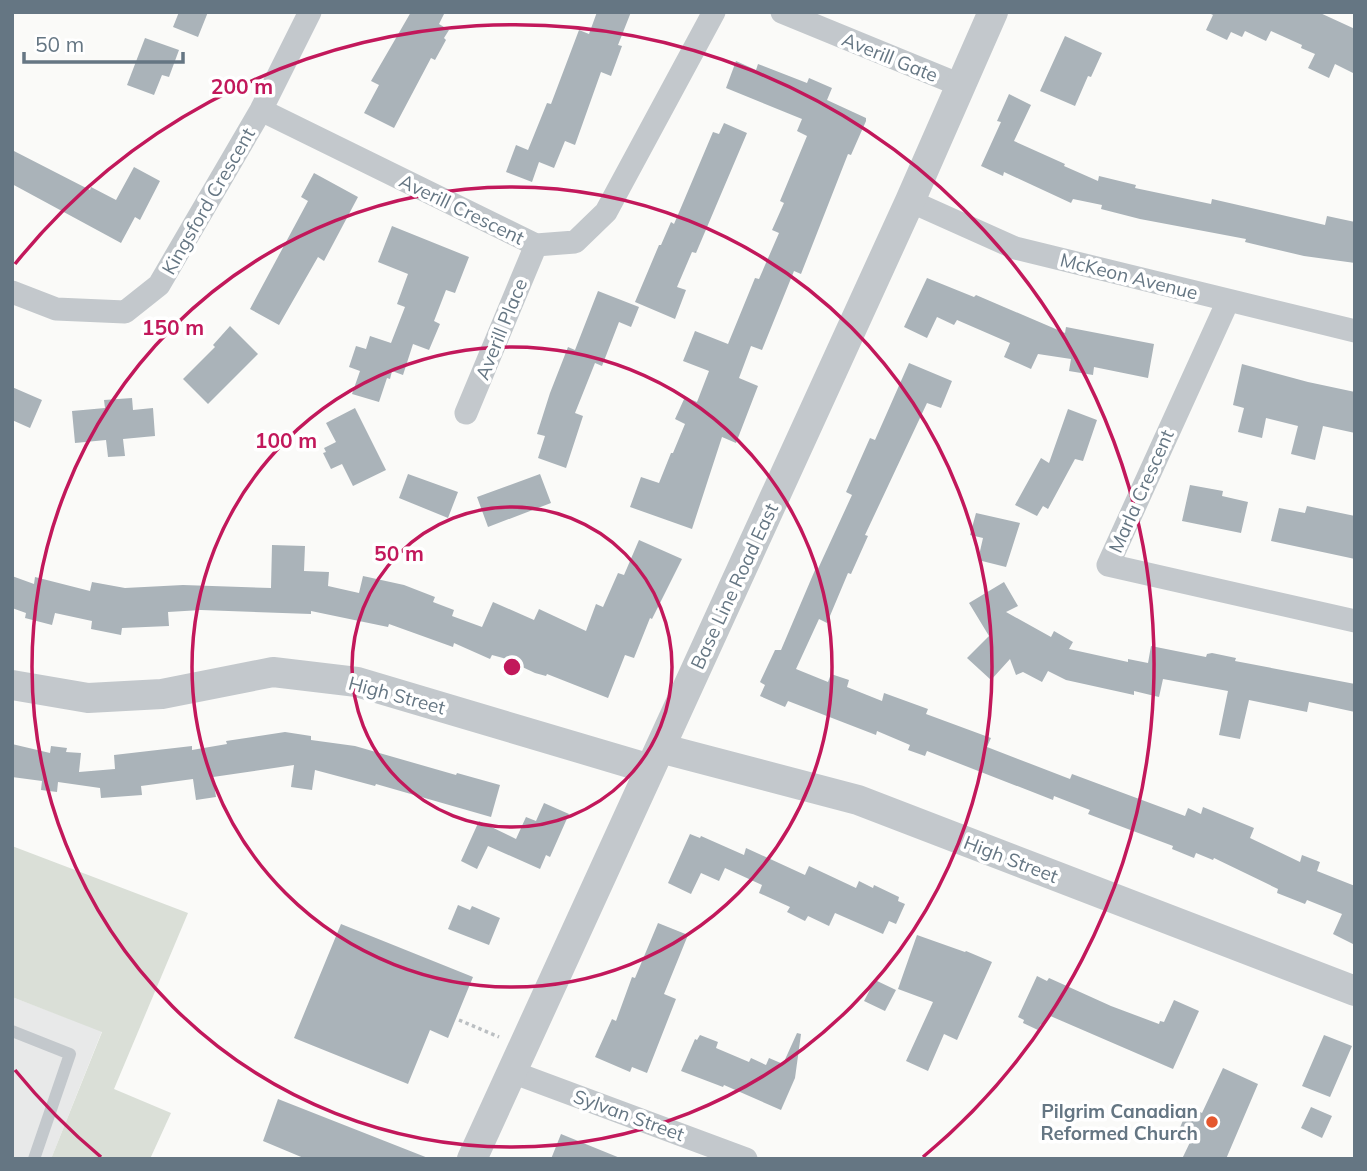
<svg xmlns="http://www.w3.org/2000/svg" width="1367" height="1171" font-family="Mulish,sans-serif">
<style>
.built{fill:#e8e9e9}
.green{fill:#dadfd7}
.building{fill:#aab3b9}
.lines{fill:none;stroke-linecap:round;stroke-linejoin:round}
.path{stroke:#bbbfc2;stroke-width:3.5;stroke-dasharray:3.5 3.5;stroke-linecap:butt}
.service{stroke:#c3c8cc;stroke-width:12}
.minor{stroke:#c3c8cc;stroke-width:23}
.tertiary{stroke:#c3c8cc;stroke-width:30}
.ring{fill:none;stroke:#c2185b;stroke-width:3.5}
.poi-dot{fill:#e4572e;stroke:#fff;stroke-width:2.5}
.labels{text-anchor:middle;stroke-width:7;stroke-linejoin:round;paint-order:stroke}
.street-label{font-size:19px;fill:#657683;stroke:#fff}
.poi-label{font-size:19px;font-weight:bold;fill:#657683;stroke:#fff;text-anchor:end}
.centre{fill:#c2185b;stroke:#fff;stroke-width:3.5}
.ring-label{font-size:21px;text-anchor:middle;font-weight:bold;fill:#c2185b;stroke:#fff;stroke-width:7;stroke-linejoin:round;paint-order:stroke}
</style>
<rect width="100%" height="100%" fill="#fafaf8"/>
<path class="built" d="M12,997L102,1031L51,1159H12Z"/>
<path class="green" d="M12,846L188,913L114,1089L171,1113L150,1159H51L102,1032L12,997Z"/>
<path class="building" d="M179,12H208L198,37L173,27Z
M411,12H445L439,24L449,30L444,38L446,40L435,60L431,58L394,128L364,113L379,85L371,81Z
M597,12H631L618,45L622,46L611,76L601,72L575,145L565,141L554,168L539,162L532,182L506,172L516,145L528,150L547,103L551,104L579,30L589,34Z
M1207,12H1318L1355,29V74L1335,64L1329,78L1308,68L1315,54L1301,48L1302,45L1271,31L1266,41L1245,31L1242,37L1231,32L1227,40L1206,30L1213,15Z
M1065,36L1102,53L1091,77L1088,76L1075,106L1040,91Z
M145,38L179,50L169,77L162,75L154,95L127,85Z
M736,61L756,70L758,64L807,83L809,78L832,88L827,100L866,118V121L851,155L848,154L801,274L794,271L762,350L751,346L739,378L758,386L736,443L722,437L692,529L630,507L641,477L659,483L671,453H673L685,424L675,419L685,397L697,402L709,371L683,361L695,331L728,344L755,278L759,279L779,233L772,230L784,203L780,201L807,136L797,131L802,119L726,88Z
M1009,94L1031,105L1014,141L1065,164L1064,166L1098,181L1099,176L1136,185L1135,188L1211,204L1212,199L1325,225L1327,216L1355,222V263L1304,256L1245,242L1246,239L1140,219L1101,209L1102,205L1073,199L1071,203L1004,172L1003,176L981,166L1001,122L997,121Z
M724,123L747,133L696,253L692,252L677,287L686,290L675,319L635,302L659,245H661L671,222L674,224L713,132L719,134Z
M12,150L90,190L91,187L116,200L134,167L160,181L140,220L135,217L121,243L12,184Z
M314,173L358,197L324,261L318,257L279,325L250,309L308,201L301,197Z
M392,226L469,257L455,293L446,290L434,321L440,324L429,350L413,344L403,375L392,371L390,379L387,378L379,402L352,394L360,371L349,367L356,346L366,349L370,336L391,343L405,307L397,304L408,274L378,262Z
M927,278L974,297L976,295L1065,333L1066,327L1154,344L1148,378L1094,367L1093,375L1069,371L1071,359L1038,354L1031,369L1004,357L1010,343L957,320L954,325L937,317L927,338L904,327Z
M598,291L639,307L631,327L619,322L602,366L595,363L575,413L583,416L566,468L538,458L545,436L537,434L550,393L568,347L575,350Z
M230,326L258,354L208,404L183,379L215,347L213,345Z
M909,363L952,381L941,408L927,403L865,535L868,536L851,574L848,573L827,623L819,619L796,669L828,682L831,674L849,680L847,687L882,701L884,693L928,709L926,714L991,738L987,747L1070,779L1072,774L1185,816L1188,808L1201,814L1203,807L1254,828L1250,838L1300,862L1302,855L1320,862L1317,871L1355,886V945L1333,934L1342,914L1307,900L1305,904L1277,893L1278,889L1214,858L1213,860L1196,853L1194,858L1172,849L1173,846L1088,814L1090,810L1054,796L1053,800L927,751L925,756L908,750L910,745L877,731L876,735L788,701L785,707L760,696L765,685L760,682L775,650H781L815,570L817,571L852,495L846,492L870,438L875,440Z
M1242,364L1308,382L1355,392V433L1323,426L1315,460L1291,454L1298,426L1266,418L1262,438L1238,432L1244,408L1233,405Z
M12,387L42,400L30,428L12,420Z
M132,398L133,410L153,408L155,436L123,439L125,456L108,457L106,440L75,443L72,411L105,408L104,400Z
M355,408L386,470L353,486L342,464L331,469L323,453L326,452L324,448L336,442L326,423Z
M1068,409L1097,420L1083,461L1075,459L1048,509L1043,506L1037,516L1015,505L1041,458L1049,463Z
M408,474L458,492L448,518L399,498Z
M540,474L551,503L488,527L477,497Z
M1190,485L1223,491L1222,496L1248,502L1241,533L1182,521Z
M1307,506L1355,516V559L1271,541L1279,508L1305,513Z
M976,513L1020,523L1006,567L978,560L983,538L970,535Z
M639,540L682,559L652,619L650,618L634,658L625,655L608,698L547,674L546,676L535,673L503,658L492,655L490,659L454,643L453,647L389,624L388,627L311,611V614L201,610L168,612L169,626L122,628L121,635L91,629L92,621L55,613L52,625L25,618L26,613L12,608V576L34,584L35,577L90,591L92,582L125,588L183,585L271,588L272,545L305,546L304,571L329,572L328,586L359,593L363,576L404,585L435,597L433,602L454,610L452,616L482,627L493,602L534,620L539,609L586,631L596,604L603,607L618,573L624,575Z
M1004,582L1018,606L1006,612L1051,637L1054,631L1073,642L1069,649L1128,662V659L1148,663L1151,646L1206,657L1207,654L1212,653L1236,658L1235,661L1355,684V712L1309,702L1307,712L1249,700L1240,739L1219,735L1228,691L1163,679L1159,697L1134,691V695L1066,680L1048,671L1042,682L1023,672L1016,675L1010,659L991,680L967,658L989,636L969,603Z
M285,732L311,736V740L355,746L456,775L457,773L500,785L491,817L376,784L375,786L315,770L312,790L291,787L294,765L213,777L216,797L196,800L193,779L141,786L142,795L101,798L100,788L58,782L57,792L41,790L42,781L12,777V744L50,753L51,746L67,748L66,752L81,753L79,772L115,769L114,755L192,746V750L227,744L226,741Z
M544,803L569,814L550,857L546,855L540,869L488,846L477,869L461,861L479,821L516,839L526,817L536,821Z
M690,834L700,838L701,836L744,855L746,848L805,875L809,866L856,888L859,881L873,888L874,885L899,897L898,901L905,904L896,924L889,921L883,934L835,913L829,926L808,916L805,921L787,912L790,907L759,893L762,885L725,868L719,881L701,873L691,894L668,883Z
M458,905L470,910L472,906L500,918L489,945L448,929Z
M658,923L688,935L664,994L676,999L647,1073L632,1067L630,1072L595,1057L612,1019L616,1021L632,977L635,978Z
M341,924L473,977L448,1038L430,1030L408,1084L294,1038Z
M917,935L965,952L966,951L992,962L957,1040L944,1034L928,1071L906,1061L933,1002L898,989Z
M1037,976L1047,981L1049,978L1111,1006L1159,1024L1160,1021L1164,1022L1174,1000L1199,1011L1173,1069L1048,1015L1043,1025L1041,1024L1038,1030L1023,1023L1024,1020L1018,1017Z
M875,980L896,990L885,1011L864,1001Z
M797,1033L801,1034L795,1078L781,1110L724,1085L723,1087L681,1071L695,1039L697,1040L700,1035L718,1042L716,1048L749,1062L751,1058L766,1065L769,1058L783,1064Z
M1324,1035L1352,1046L1330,1097L1302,1086Z
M1223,1068L1258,1084L1226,1159H1182L1193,1136L1179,1130L1189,1106L1202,1113Z
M278,1099L428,1158V1159H306L263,1141Z
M1311,1107L1332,1116L1322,1138L1301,1128Z
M561,1134L620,1158V1159H551Z"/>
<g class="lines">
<path class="path" d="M459,1020L499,1037"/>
<path class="service" d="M12,1031L70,1054L34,1159"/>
<path class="minor" d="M782,12L960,85
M261,110L536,245L575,242L606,212L714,12
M910,201L1015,248L1355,331
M12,292L56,309L125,312L159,285L261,110L310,12
M1228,301L1108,565L1355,621
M466,413L536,245
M512,1072L746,1159"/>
<path class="tertiary" d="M12,685L88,698L162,694L273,672L357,682L650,769
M660,748L858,800L1355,991
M472,1159L910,201L993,12"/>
</g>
<g class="ring">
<circle cx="512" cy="667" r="160"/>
<circle cx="512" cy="667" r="320"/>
<circle cx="512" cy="667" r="480"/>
<path d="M101 1157A640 640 0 0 1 15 1070M15 264A640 640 0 1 1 923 1157"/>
</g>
<circle class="poi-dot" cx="1212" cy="1122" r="7"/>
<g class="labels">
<g class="street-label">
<text transform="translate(890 57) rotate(22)" y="7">Averill Gate</text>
<text transform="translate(208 201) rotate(-60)" y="7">Kingsford Crescent</text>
<text transform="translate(462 209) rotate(26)" y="7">Averill Crescent</text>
<text transform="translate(1129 276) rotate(14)" y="7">McKeon Avenue</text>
<text transform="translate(501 329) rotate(-68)" y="7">Averill Place</text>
<text transform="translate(1141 491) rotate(-66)" y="7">Marla Crescent</text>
<text transform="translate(734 586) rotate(-65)" y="7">Base Line Road East</text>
<text transform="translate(397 695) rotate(15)" y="7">High Street</text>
<text transform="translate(1011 859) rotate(21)" y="7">High Street</text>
<text transform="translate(629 1115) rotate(20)" y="7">Sylvan Street</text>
</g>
<g class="poi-label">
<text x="1198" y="1118">Pilgrim Canadian<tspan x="1198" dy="22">Reformed Church</tspan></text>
</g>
</g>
<circle cx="512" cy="667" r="10" class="centre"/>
<g class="ring-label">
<text x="242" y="94">200 m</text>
<text x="173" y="335">150 m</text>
<text x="286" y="448">100 m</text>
<text x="399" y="561">50 m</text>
</g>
<rect width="1367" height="1171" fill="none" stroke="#657683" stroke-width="28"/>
<path d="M24 52v10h159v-10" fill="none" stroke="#657683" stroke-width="3.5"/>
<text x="35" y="52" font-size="21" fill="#657683" stroke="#ffffff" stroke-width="5" paint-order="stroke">50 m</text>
</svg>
